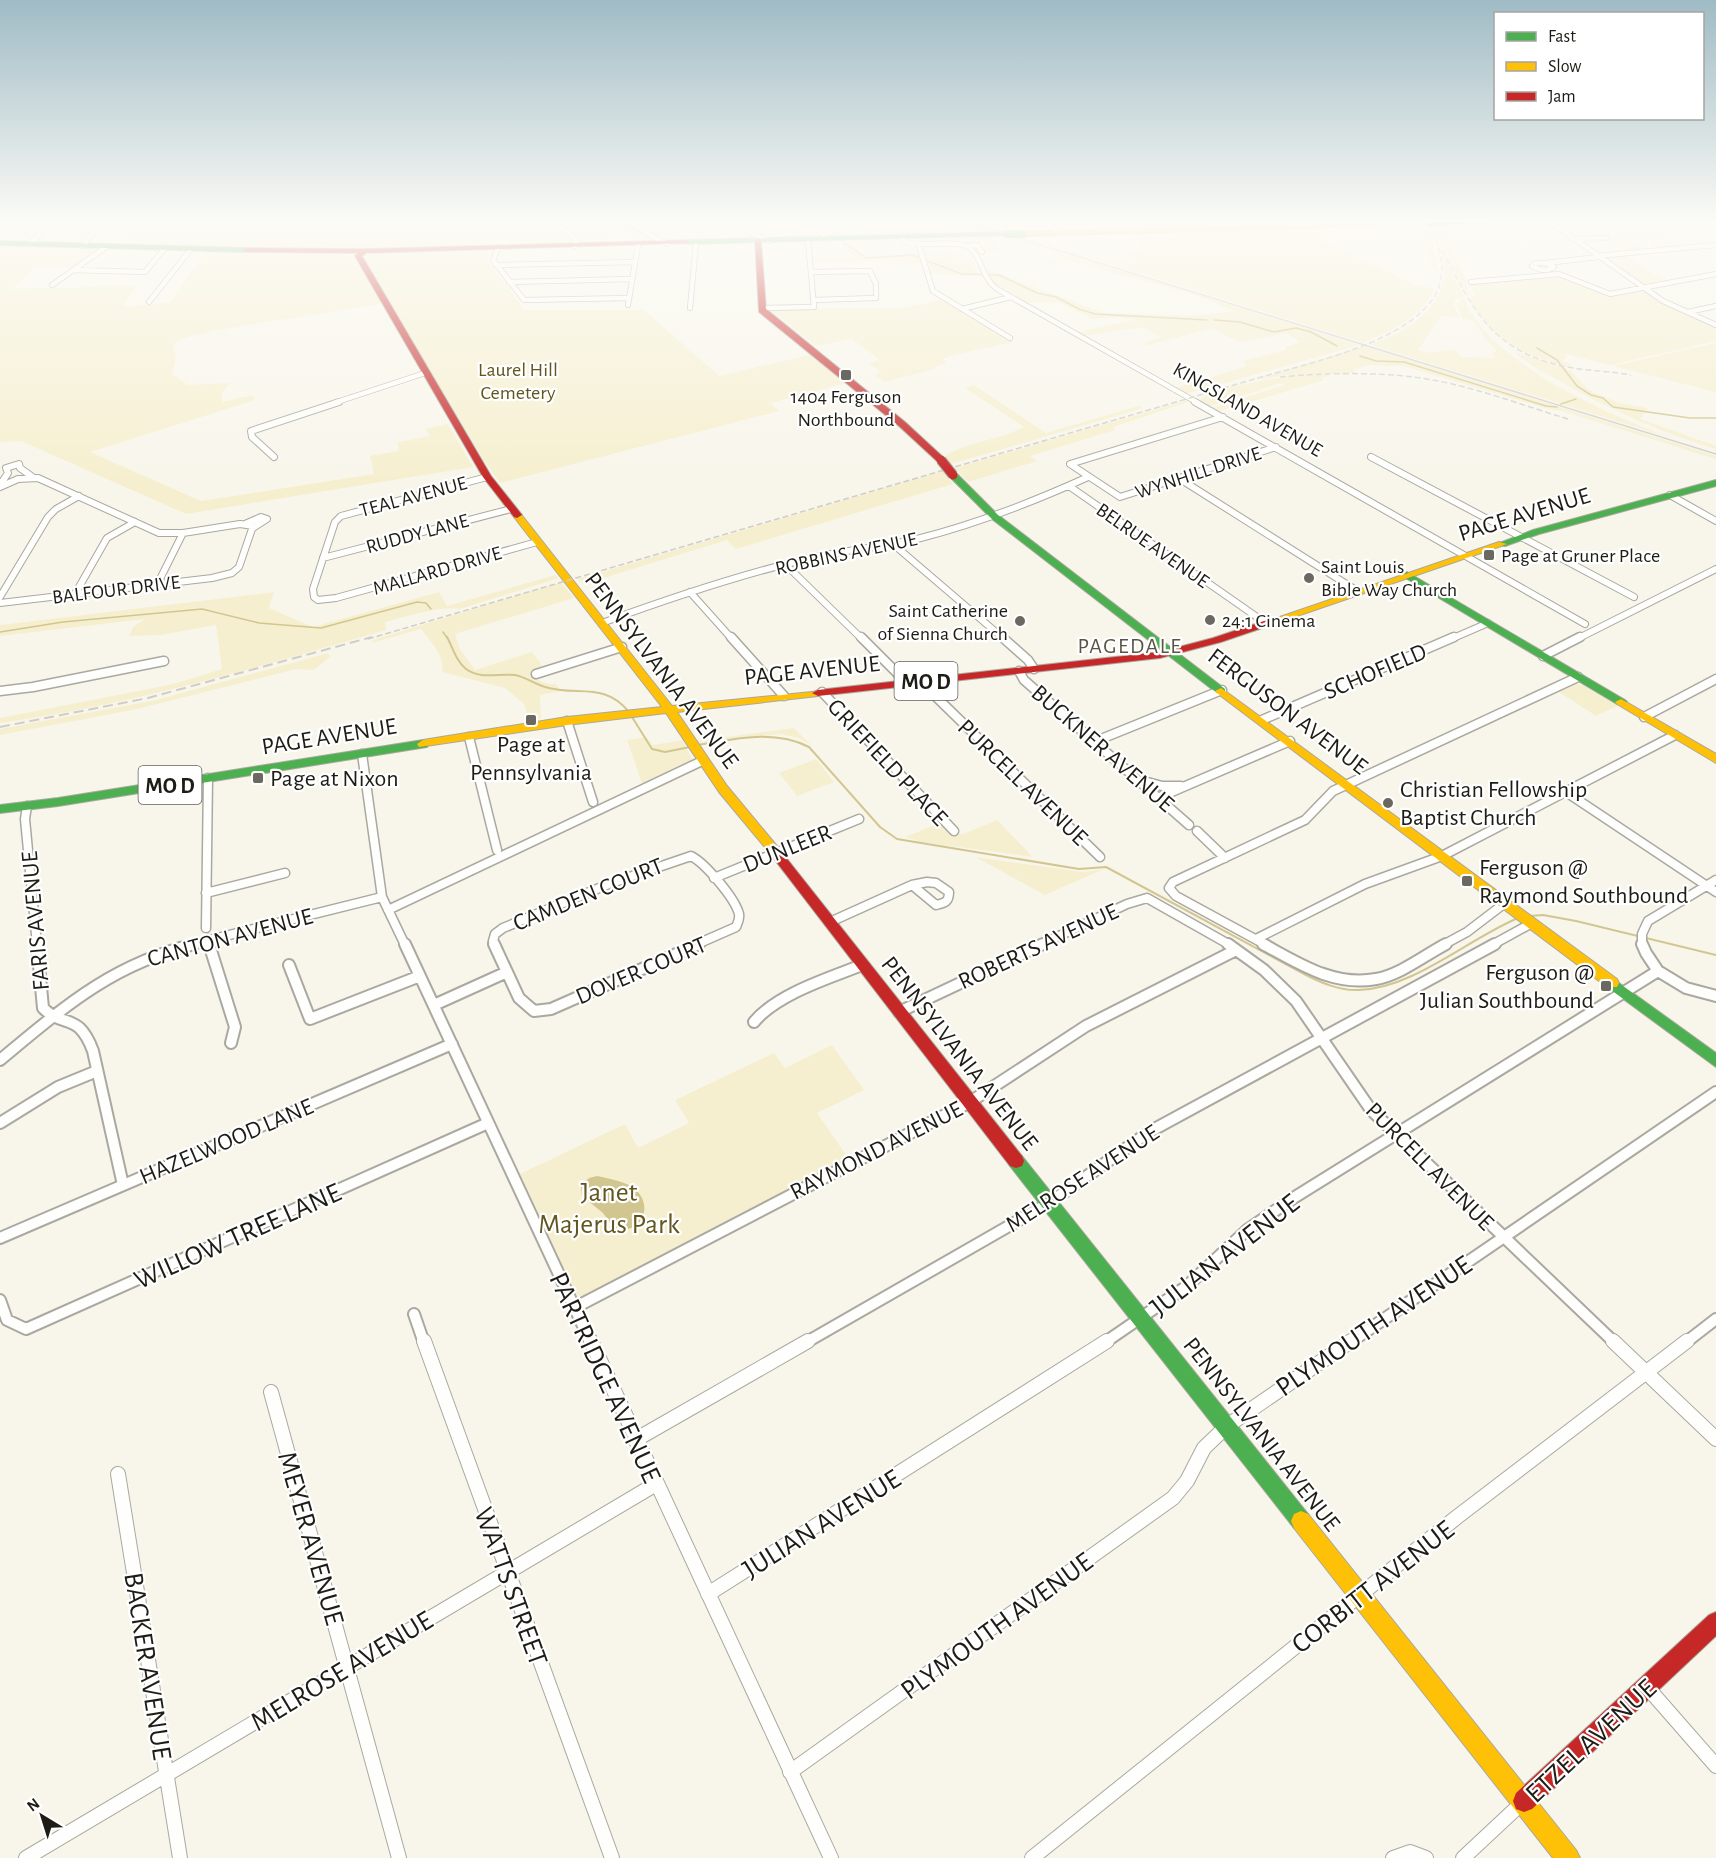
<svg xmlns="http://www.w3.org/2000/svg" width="1716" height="1858" font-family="'Alegreya Sans',sans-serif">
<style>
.green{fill:#f6efcf}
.water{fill:#d2c690}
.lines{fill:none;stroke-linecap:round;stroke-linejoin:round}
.stream-far1{stroke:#d2c690;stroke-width:1.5}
.stream{stroke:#d2c690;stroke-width:2}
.street-far4-casing{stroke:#aaa8a0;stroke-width:6}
.street-far3-casing{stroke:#aaa8a0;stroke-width:8}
.street-far2-casing{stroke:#aaa8a0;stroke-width:11}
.street-far1-casing{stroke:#aaa8a0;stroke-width:14}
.street-casing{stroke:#aaa8a0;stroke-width:16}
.fast-casing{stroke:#aaa8a0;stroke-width:2}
.slow-casing{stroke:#aaa8a0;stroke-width:2}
.jam-casing{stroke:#aaa8a0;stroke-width:2}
.street-far4{stroke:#fefefc;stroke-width:4.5}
.street-far3{stroke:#fefefc;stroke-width:6}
.street-far2{stroke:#fefefc;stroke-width:8}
.street-far1{stroke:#fefefc;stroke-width:10}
.street{stroke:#fefefc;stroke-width:14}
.fast{fill:#4caf50;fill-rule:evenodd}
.slow{fill:#ffc107;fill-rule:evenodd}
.jam{fill:#c62828;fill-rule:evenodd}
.tram{stroke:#cecdcb;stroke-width:1.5}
.rail-far1{stroke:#cecdcb;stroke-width:1.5;stroke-dasharray:6 3;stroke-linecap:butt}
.rail{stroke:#cecdcb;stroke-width:2;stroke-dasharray:10 5;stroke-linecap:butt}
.fast-bridge-casing{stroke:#aaa8a0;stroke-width:8;stroke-linecap:butt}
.jam-bridge-far1-casing{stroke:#aaa8a0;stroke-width:8;stroke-linecap:butt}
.jam-bridge-casing{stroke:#aaa8a0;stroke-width:11;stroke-linecap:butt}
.fast-bridge{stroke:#4caf50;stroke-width:7}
.jam-bridge-far1{stroke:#c62828;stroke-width:7}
.jam-bridge{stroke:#c62828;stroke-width:9}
.poi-dot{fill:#6a6860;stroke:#fff;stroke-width:2}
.labels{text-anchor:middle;stroke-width:4.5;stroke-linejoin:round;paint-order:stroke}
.far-park-label{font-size:20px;fill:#61561f;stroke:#fff}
.far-poi-label{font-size:20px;fill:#1d1c15;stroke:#fff;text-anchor:start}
.far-street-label{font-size:20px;fill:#1d1c15;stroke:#fff}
.far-quarter-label{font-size:22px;letter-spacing:1.5px;fill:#595546;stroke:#fff}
.shield{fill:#fff;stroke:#61605b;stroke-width:1.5}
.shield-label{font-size:22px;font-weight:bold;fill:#1d1c15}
.street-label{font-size:24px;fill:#1d1c15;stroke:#fff}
.poi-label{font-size:24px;fill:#1d1c15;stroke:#fff;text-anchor:start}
.near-park-label{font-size:28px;fill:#61561f;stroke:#fff}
.near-street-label{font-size:28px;fill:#1d1c15;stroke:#fff}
</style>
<rect width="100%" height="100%" fill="#f8f6eb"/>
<path class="green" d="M132,221H566L587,234L631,225L660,241L637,242L638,234L586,236L584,244H548L479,239L485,246L360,249L129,245L134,236H122Z
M940,221H945V228L948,229L946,221H960L995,232L976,230V232L972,233L921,235L909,232C917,225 931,231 941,225Z
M1047,221H1107L1118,229L1061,230Z
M1436,225H1441L1467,282L1466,283L1471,297C1463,291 1435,237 1436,225Z
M1420,226H1430L1437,271L1429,261Z
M1300,228L1417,286L1434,288C1427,309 1404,324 1385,333C1378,336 1368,339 1364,343L1021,236H1030C1059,245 1101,266 1131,258L1127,250L1144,249L1131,233Z
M1663,235L1682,248L1661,249L1646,239L1634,241L1646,251L1630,252L1608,237Z
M1010,236L1359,345L1186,394L1176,388L1247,366L1243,361L1286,350V347L1300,342L1286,333L1239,342L1212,328L1148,345H1140L1161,337L1143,327L1082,336L1079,334L1083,331L1135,320L1118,317L1092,319L1058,302L1026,303L991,283L982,267L1103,313L1192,316L1235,311L1201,297L1065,259L1039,268L1059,257L1058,254L999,237Z
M993,237L999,252H987L983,242L957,244L914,242L927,239Z
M847,242L866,257L915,254L918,255L922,264H897L896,260L812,262V259L857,258L839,243Z
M0,245L100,249L74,267L34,268L12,289L137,286L122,307L170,303L205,251L368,253L487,250L489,261L524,310H644L719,376L810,355L846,383L770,403L779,411L500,483L482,457L389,302L213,331C200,336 182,335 173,345L176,358L172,374L188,385L230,383L221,394L223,402L253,395L255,400L90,452L201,501L374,474L370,456L399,451L398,442L430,436L426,429L448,424L473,467L186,514L21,441L0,442Z
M1441,250L1464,297L1456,299L1453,302L1459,318L1441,316L1418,350C1434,356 1439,350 1456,350L1461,357L1495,358L1492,353L1497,351L1481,334L1483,333L1472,320L1463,319L1456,303L1464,299C1492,365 1605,412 1668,437L1368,344C1399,337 1440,312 1444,277C1445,268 1441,258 1441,250Z
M943,251L961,254L964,258L956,260L959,262L971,256L978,276L930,274L926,254L942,255Z
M1625,255L1648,269L1645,270L1669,281L1644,285L1603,257Z
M1558,275L1608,296L1646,291L1716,326V341L1611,365L1562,353L1567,356L1563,361L1571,364L1568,366C1525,357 1491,339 1470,299L1475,295L1470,284Z
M943,299L1013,342L946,357L943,360L947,363L936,366L934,369L885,382L875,375L881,372L869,363L880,360L852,339L816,346L769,309L906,308Z
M1716,343V392L1613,366Z
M1364,346L1716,456V459L1562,411L1549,409L1403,366L1367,365L1353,370L1357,372L1352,373L1288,375L1254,380Z
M1515,352L1570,370L1587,388L1595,393L1620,403L1648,408L1640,419L1716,446V449C1659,432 1609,409 1558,380C1543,372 1526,364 1515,352Z
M1302,375H1331L1321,378L1324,380L1217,412L1211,408L1285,385L1280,383L1208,407L1200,400C1215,386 1280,378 1302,375Z
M974,385L1046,433L1139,406L1143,408L951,464L945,456C969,441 1000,440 1024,427L965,388Z
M1188,400L1191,401L1113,427L1115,430L1030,456L1037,461L968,482L955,468Z
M943,471L953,484L736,549L727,540L584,584L578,579Z
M555,575L559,578L460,609C443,605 404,617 385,622L386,630C256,668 134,704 0,723V718L173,684L222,669L216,625L161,635L129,636L133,627L145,619L0,636V625L274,592L269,608L313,627L439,592L447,606Z
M561,582L574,598L455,634L460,649L475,670L532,652L544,668L532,672C537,682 545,684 556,684L561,691L540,695L541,719L528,722L525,705L505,688L442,672C445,655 431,643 421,629L371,643L373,640Z
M328,653L330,657L314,670L297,669L133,710L0,735V729L156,700Z
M1576,684L1583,685L1618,706L1596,716L1559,692Z
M794,728L812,746L799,738L781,734L697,743L696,741Z
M646,737L653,745L683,740L693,761L643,786L627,740Z
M816,759L834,782L797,796L779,773Z
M997,820L1033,857L921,842L905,837L940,823L954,834H963Z
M975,857L1083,872L1104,869L1045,895Z
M832,1045L864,1090L817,1113L849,1159L586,1295L580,1296L576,1293L520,1174L625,1124L638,1148L689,1123L675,1100L774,1053L785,1068Z"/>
<path class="water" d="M597,1176C610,1179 627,1181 637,1191C654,1209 640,1235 615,1229L603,1213L582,1196L581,1186L589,1178Z"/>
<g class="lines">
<path class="stream-far1" d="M841,221L846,230L844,236
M843,242L866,258L912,255L962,274L999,275L1037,293L1056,297L1079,309L1095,314L1207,320
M1214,320L1240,322L1274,332L1296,328L1311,332L1337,346
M1537,348L1557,360L1577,386L1591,395L1603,398L1613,407L1690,418H1716
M1360,356L1376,361L1404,362L1546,406L1557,407
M1561,404L1576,399
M0,632L63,622L202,609L259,623L321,628L417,602L426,603L431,609
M443,632L448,639"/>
<path class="stream" d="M447,637C453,648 456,661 466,669C481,680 498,673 515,675C526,677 534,684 545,687C577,697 604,681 629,712
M632,717L652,749L665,752L690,747
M698,745C735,739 774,729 809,747L880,827L897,839L1079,869L1106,867L1306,975C1322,983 1340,991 1359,990C1414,988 1468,939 1518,918
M1529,916L1543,915L1576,921L1716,955"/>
<defs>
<path id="street-far4" d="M547,221L568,232L576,240L575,246
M625,221L667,244
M729,221L769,241
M798,221L823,233L825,239
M1125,221L1139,231
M1549,221L1663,301L1716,325
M1048,224L1059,233
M902,237L905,242C924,248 957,238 971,249C982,258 981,277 997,289L1198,403
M1573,239L1606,238
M30,244L51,221
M82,246L103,221
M919,246L933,291L1010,338
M966,246L977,245L982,252
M498,248L493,260L524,300L629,298
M1596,256L1716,245
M1535,263H1546L1554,267C1547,272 1539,270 1532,266Z
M1546,263L1598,257
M496,265L635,262
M73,270L145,272L165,248
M811,272L870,271L876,284V298L814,300
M509,282L632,279
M1471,282L1559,274L1610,294L1716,274
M52,285L106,247
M149,302L191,249
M628,305L638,245
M690,308L696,243
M761,308L814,307L808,240
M962,309L1011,297
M1688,312L1716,306
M334,403L425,373"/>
<path id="street-far3" d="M1195,402L1585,624
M1223,417L1070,464L1120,497L1276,447
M274,457L252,437L251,431L339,402
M1371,457L1634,597
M487,477L341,516L335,522L313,589L314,597L318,600L336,598L537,542
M1180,479L1359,592
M0,485L8,473L6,468L19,464L20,468L34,478
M1069,486L1267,624
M0,487L18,479L38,478L159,533H183L240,524L253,526L239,567L232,573L212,578L0,603
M1670,495L1716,521
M245,524L261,517L267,519L253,528
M893,544L1004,639
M323,558L511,509
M786,565L862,639
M157,585L183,533
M690,592L732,639
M75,594L107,538L135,522
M0,597L48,517L56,509L79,496
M602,623C670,598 739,575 810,558C846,550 882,547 917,539C976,524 1033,502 1088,477
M1451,639L1488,623
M1577,639L1716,569"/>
<path id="street-far2" d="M731,637L784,696
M861,637L897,673L903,683
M1002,637L1028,660L1034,669
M1543,656L1580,637
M1019,671L1024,680L1189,825
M536,674L622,647
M923,681L928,689L1100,857
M0,691L33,687L164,661
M822,692L954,831
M1644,717L1716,679
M1262,720L1454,637
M567,721L593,802
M469,737L497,850
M1096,741L1222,690
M362,754L382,897L405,945
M1144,781L1162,786H1181
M1566,792L1716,892
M1160,797L1290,741
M27,806L25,819L37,945
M1197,831L1225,858
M714,878L859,819
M927,882L936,883L949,892C949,902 945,903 936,905L912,885Z
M206,893L285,873
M388,910L702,761
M830,922L912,885
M206,928L208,778
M208,939L210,945
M1256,939L1365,884L1442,856L1675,735
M189,945L382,897
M495,945L493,941L495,934L503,928L609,884L691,856C705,863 735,898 739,914C740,919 738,922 736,927L695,945
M1040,945L1127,904L1147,898L1230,945
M1266,945L1176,896L1169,888L1173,882L1305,820L1333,791L1578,677
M1443,945L1467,932L1505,903
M1492,945L1532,923
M1642,945V934L1648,921L1716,880"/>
<path id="street-far1" d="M37,944L43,1008C64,1029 78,1011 93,1051L123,1185
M209,944L235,1027L231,1043
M405,944L591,1343
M494,944L519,998L534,1011L551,1009L699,944
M1228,944L1264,970L1296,1001L1371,1110L1615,1343
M1263,944C1298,963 1334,987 1376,979C1400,975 1425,955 1446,944
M289,965L310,1019L420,976
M1658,971L1686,988L1716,996
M434,1005L507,972
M899,1012L1043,944
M754,1022C777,994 829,978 862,965
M0,1060C64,1007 112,964 195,944
M0,1123L58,1087L97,1071
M0,1238L452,1044
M0,1300L7,1320L26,1329L488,1123
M574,1308L970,1102L1086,1026L1236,950
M414,1314L424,1343
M805,1343L1049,1203L1149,1132L1495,944
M1104,1343L1187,1286L1247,1230L1295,1197L1658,971L1646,953L1642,944
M1349,1343L1716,1092
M1685,1343L1716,1319"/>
<path id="street" d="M424,1341L612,1858
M591,1341L831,1858
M1613,1341L1716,1439
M271,1392L399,1858
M635,1440L808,1341
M118,1474L180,1858
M708,1594L1107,1341
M1647,1687L1716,1766
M790,1772L1173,1498L1187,1481L1204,1448L1227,1426L1351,1341
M26,1858L656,1484
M1032,1858L1457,1517L1687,1341
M1393,1858L1410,1852L1426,1858
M1463,1858L1524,1801"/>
<path id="fast" d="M1007,232L1009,235L687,244L684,242L687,240Z
M0,241L246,248L249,250L246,252L0,245Z
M950,473H956L998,515L1225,689V693H1217L992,519L950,477Z
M1716,480V486L1539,534L1505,546L1497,544L1533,530Z
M1407,572L1625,700L1627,702L1625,704H1617L1404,577L1402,575Z
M423,740L429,744L427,747L58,806L0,813V805L58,798Z
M1612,978L1716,1053V1067L1607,987L1605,983L1607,979Z
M1016,1154L1022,1156L1308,1514L1311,1521L1308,1528L1301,1531L1294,1528L1010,1166L1008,1161L1010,1156Z"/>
<path id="slow" d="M1429,221L1431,224L1024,236L1021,234L1024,232Z
M514,513H520L672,706L822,691L824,693L818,696L677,712L727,786L776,845L778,848L776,851H768L719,792L666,713L567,725L419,747L417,744L423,740L567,717L662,707L514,517Z
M1499,542L1507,544L1271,625H1263L1262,623Z
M1221,688L1617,979L1619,983L1617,987H1607L1217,693L1215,691Z
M1621,699L1716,754V763L1617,704L1615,702Z
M1301,1511L1308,1514L1576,1850L1580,1858H1553L1294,1528L1291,1521L1294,1514Z"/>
<path id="jam" d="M1437,221H1541L1436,225L1433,223Z
M758,239L761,241L766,309L905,422L944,458V462H938L899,426L759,312L755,241Z
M687,240L689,243L366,253L362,256L491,476L522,515L517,518L514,517L483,477L355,256L358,253L246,252L243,250L246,248L364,249Z
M1267,620L1271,621V625L1221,642L1160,658L818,696L812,693L818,690L1160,652L1213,638Z
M772,844L776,845L1022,1156L1024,1161L1022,1166L1016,1168L1010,1166L768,851L766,848Z
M1716,1612V1636L1532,1809L1524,1812L1516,1809L1513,1801L1516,1793L1709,1615Z"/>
</defs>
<use href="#street-far4" class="street-far4-casing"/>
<use href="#street-far3" class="street-far3-casing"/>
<use href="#street-far2" class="street-far2-casing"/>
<use href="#street-far1" class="street-far1-casing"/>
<use href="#street" class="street-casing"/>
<use href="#fast" class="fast-casing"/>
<use href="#slow" class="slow-casing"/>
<use href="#jam" class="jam-casing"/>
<use href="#street-far4" class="street-far4"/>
<use href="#street-far3" class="street-far3"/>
<use href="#street-far2" class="street-far2"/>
<use href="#street-far1" class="street-far1"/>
<use href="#street" class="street"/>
<use href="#fast" class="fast"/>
<use href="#slow" class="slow"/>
<use href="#jam" class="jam"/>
<path class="tram" d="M964,221L1716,454"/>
<path class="rail-far1" d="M1442,250C1474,312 1493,352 1567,367C1588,371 1610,371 1631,375
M1280,377C1319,373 1374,372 1413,377C1465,383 1518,404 1568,419
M368,639L1251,380C1303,364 1430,340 1441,279C1445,260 1435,239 1431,221"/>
<path class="rail" d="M0,727L148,698L372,637"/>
<defs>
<path id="fast-bridge" d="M1007,234H1024"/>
<path id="jam-bridge-far1" d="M1429,223H1436"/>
<path id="jam-bridge" d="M941,460L953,475"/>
</defs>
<use href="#fast-bridge" class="fast-bridge-casing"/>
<use href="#jam-bridge-far1" class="jam-bridge-far1-casing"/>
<use href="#jam-bridge" class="jam-bridge-casing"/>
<use href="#fast-bridge" class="fast-bridge"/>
<use href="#jam-bridge-far1" class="jam-bridge-far1"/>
<use href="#jam-bridge" class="jam-bridge"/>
</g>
<linearGradient id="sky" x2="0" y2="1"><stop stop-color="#9fbbc5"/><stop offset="0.46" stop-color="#fcfbf6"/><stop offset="1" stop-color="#fcfbf6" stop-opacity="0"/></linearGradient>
<rect width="1716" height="481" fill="url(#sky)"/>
<g class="poi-dot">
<rect x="840" y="369" width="12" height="12" rx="3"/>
<rect x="1483" y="549" width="12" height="12" rx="3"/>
<circle cx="1309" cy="578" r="6"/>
<circle cx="1210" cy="620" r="6"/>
<circle cx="1020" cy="621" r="6"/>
<rect x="525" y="714" width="12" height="12" rx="3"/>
<rect x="252" y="772" width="12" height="12" rx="3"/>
<circle cx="1388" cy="803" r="6"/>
<rect x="1461" y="875" width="12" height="12" rx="3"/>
<rect x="1600" y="980" width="12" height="12" rx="3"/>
</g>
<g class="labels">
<g class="far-park-label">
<text x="518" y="376">Laurel Hill<tspan x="518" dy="23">Cemetery</tspan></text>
</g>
<g class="far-poi-label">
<text x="846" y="403" text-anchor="middle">1404 Ferguson<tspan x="846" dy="23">Northbound</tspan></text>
<text x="1501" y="562">Page at Gruner Place</text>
<text x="1321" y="573">Saint Louis<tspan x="1321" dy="23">Bible Way Church</tspan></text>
<text x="1008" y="617" text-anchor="end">Saint Catherine<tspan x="1008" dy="23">of Sienna Church</tspan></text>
<text x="1222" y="627">24:1 Cinema</text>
</g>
<g class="far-street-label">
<text transform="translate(1248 409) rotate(30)" y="7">KINGSLAND AVENUE</text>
<text transform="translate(1198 472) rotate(-18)" y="7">WYNHILL DRIVE</text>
<text transform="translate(413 496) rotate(-15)" y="7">TEAL AVENUE</text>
<text transform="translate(417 533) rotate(-15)" y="7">RUDDY LANE</text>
<text transform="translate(1153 545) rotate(35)" y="7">BELRUE AVENUE</text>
<text transform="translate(846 553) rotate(-12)" y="7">ROBBINS AVENUE</text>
<text transform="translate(437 570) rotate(-16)" y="7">MALLARD DRIVE</text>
<text transform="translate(116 589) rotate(-7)" y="7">BALFOUR DRIVE</text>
</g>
<g class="far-quarter-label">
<text x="1130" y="653">PAGEDALE</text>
</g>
<g class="shield">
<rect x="894.5" y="662" width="63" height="38" rx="4.5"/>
<rect x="138.5" y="766" width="63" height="38" rx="4.5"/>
</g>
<g class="shield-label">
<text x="926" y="689">MO D</text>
<text x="170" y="793">MO D</text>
</g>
<g class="street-label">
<text transform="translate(1524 514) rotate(-17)" y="8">PAGE AVENUE</text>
<text transform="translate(662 670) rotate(53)" y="8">PENNSYLVANIA AVENUE</text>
<text transform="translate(812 670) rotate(-6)" y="8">PAGE AVENUE</text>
<text transform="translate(1375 671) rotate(-23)" y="8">SCHOFIELD</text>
<text transform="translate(1288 711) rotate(37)" y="8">FERGUSON AVENUE</text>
<text transform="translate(329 736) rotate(-9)" y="8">PAGE AVENUE</text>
<text transform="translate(1103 748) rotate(41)" y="8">BUCKNER AVENUE</text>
<text transform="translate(888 762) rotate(47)" y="8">GRIEFIELD PLACE</text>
<text transform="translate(1023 782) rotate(44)" y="8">PURCELL AVENUE</text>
<text transform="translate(787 848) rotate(-22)" y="8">DUNLEER</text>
<text transform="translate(588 894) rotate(-22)" y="8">CAMDEN COURT</text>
<text transform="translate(35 921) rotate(-95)" y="8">FARIS AVENUE</text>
<text transform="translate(230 937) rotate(-15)" y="8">CANTON AVENUE</text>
<text transform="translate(1038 946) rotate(-25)" y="8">ROBERTS AVENUE</text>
<text transform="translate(641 970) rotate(-23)" y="8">DOVER COURT</text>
<text transform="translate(960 1053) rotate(52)" y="8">PENNSYLVANIA AVENUE</text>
<text transform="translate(226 1141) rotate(-23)" y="8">HAZELWOOD LANE</text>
<text transform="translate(876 1150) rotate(-27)" y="8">RAYMOND AVENUE</text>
<text transform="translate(1430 1166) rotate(45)" y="8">PURCELL AVENUE</text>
<text transform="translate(1082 1178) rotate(-33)" y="8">MELROSE AVENUE</text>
<text transform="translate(1262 1434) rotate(52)" y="8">PENNSYLVANIA AVENUE</text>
</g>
<g class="poi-label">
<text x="531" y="752" text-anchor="middle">Page at<tspan x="531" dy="28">Pennsylvania</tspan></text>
<text x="270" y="786">Page at Nixon</text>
<text x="1400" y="797">Christian Fellowship<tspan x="1400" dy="28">Baptist Church</tspan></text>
<text x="1479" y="875">Ferguson @<tspan x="1479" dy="28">Raymond Southbound</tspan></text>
<text x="1594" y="980" text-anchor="end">Ferguson @<tspan x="1594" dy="28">Julian Southbound</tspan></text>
</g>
<g class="near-park-label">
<text x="609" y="1201">Janet<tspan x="609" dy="32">Majerus Park</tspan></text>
</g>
<g class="near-street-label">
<text transform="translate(237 1235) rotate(-24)" y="10">WILLOW TREE LANE</text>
<text transform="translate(1224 1254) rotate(-38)" y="10">JULIAN AVENUE</text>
<text transform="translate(1373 1325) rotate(-34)" y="10">PLYMOUTH AVENUE</text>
<text transform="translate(606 1377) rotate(65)" y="10">PARTRIDGE AVENUE</text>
<text transform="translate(821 1523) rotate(-32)" y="10">JULIAN AVENUE</text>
<text transform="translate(312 1538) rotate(74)" y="10">MEYER AVENUE</text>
<text transform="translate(512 1586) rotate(70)" y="10">WATTS STREET</text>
<text transform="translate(1372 1586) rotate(-38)" y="10">CORBITT AVENUE</text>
<text transform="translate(996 1625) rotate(-36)" y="10">PLYMOUTH AVENUE</text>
<text transform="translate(149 1666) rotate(81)" y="10">BACKER AVENUE</text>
<text transform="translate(341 1670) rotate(-31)" y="10">MELROSE AVENUE</text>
<text transform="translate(1590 1740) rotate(-43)" y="10">ETZEL AVENUE</text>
</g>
</g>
<rect x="1494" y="12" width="210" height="108" fill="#ffffff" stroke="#a5a4a1" stroke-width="1.5"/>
<rect x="1506" y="32" width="30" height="9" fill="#4caf50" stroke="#a5a4a1" stroke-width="1.5"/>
<text x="1548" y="42" font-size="18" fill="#1d1c15">Fast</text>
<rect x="1506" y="62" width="30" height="9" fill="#ffc107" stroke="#a5a4a1" stroke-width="1.5"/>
<text x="1548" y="72" font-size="18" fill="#1d1c15">Slow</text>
<rect x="1506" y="92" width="30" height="9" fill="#c62828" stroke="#a5a4a1" stroke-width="1.5"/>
<text x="1548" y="102" font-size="18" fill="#1d1c15">Jam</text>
<g transform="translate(42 1816) rotate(322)" stroke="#ffffff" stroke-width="4.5" paint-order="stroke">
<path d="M0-4.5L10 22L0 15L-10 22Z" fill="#1d1c15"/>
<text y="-9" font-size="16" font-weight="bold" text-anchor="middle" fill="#1d1c15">N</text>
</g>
</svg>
